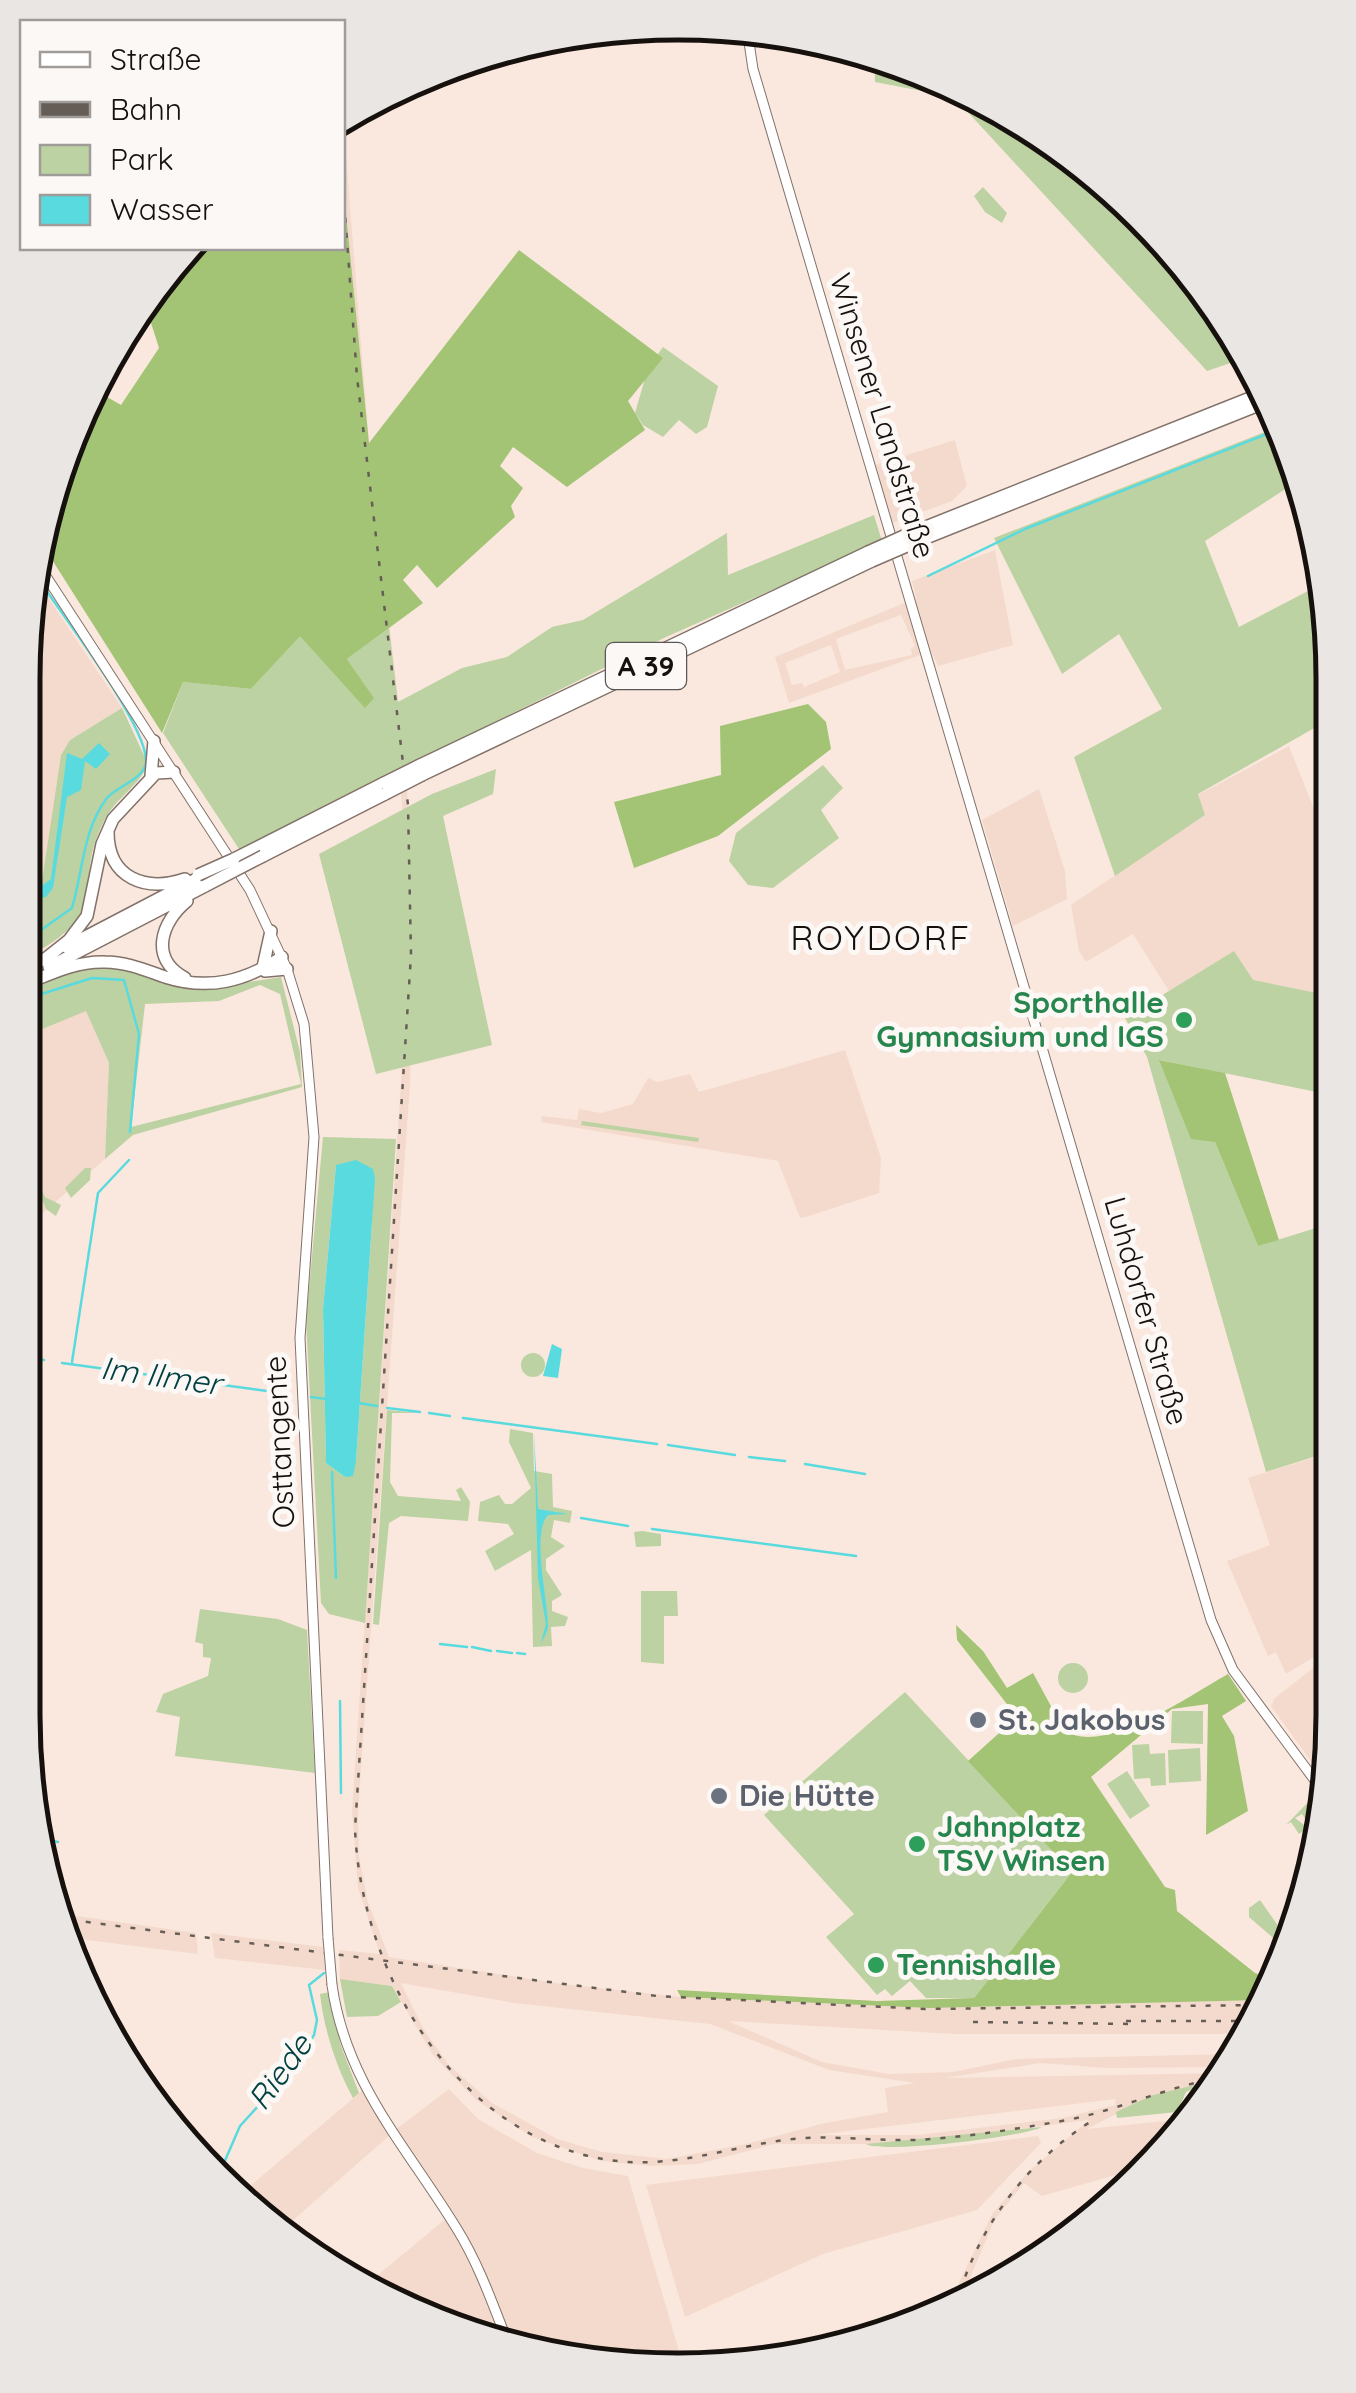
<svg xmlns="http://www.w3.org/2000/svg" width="1356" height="2393" font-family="Quicksand,sans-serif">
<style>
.built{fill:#f4dacc;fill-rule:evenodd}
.green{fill:#bcd2a2;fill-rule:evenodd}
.forest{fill:#a2c474}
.water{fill:#59dade}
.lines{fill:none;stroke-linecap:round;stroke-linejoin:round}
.stream{stroke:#59dade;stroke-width:2.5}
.secondary-casing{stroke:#827269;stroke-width:11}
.highway-casing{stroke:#827269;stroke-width:14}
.secondary{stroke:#fff;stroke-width:9}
.highway{stroke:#fff;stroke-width:11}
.rail{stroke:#675d57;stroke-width:2.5;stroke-dasharray:5 10;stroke-linecap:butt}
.secondary-bridge-casing{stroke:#827269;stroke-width:11;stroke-linecap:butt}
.highway-bridge-casing{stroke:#827269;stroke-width:14;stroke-linecap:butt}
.secondary-bridge{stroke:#fff;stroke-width:9}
.highway-bridge{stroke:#fff;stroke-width:11}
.leisure-dot{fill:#2e9e5b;stroke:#fcf8f6;stroke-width:4}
.worship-dot{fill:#6b7280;stroke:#fcf8f6;stroke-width:4}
.labels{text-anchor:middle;stroke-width:10;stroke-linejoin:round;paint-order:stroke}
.shield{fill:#fcf8f6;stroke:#5c5654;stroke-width:2.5}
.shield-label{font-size:28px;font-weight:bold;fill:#17110e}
.street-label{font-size:30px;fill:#17110e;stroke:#fcf8f6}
.leisure-label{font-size:30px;font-weight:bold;fill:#27864d;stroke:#fcf8f6;text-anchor:start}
.worship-label{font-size:30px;font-weight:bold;fill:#5b616d;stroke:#fcf8f6;text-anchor:start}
.water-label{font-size:32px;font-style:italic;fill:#024142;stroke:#fcf8f6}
.quarter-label{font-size:35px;letter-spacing:2.5px;fill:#17110e;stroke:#fcf8f6}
.rim{fill:none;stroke:#17110e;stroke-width:5}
</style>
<rect width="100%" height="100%" fill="#fae8de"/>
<path class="built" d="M343,118L369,444L405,762L415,908L410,1085L358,1811L359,1856L368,1902L389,1957L563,1984L681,1997L929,2008L1262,2000L1246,2033L1236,2034H955L728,2021L822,2062L889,2074L953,2072L1016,2059L1228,2054V2067L1106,2068L1041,2063L945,2078L1226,2073L1222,2080L1153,2095L1087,2129L1175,2120L1174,2131L1140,2168L1042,2196L1024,2183L994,2221L960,2302L953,2306L959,2283L992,2214L1028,2172L1089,2120L901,2144H774L698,2164L651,2166L601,2161L532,2137L476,2100L433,2055L392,1986L340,1979L339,1950L380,1954L358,1888L352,1810L401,1083L407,852L342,225ZM401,1983L514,2003L710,2024L829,2070L915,2083L885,2088L888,2112L825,2123L746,2144L667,2159L602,2152L557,2139L492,2103L449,2065L424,2030ZM1116,2099L1115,2105L1062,2118L918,2135H815Z
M955,440L967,486L952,501L893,523L875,465Z
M995,550L1013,645L938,666L931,651L789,703L775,657L916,598L912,581ZM901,615L915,646L911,648L912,655L845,670L836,639ZM831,645L840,672L804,687L802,683L792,685L785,663Z
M35,578L122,708L70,740L61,755L42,881L24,891V635Z
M1289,746L1332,854V996L1252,980L1234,952L1169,991L1133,934L1086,962L1079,951L1071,905L1205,815L1198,795Z
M1039,789L1065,871L1067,899L1013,926L982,820Z
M86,1010L109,1063L105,1159L23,1230V1037Z
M845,1050L881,1158L879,1193L806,1217L800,1218L778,1161L541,1122L542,1116L577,1120L579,1109L601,1113L633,1104L648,1078L658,1082L690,1074L699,1092Z
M1332,1452V1646L1286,1674L1276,1652L1268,1656L1227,1561L1270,1545L1248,1478Z
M1313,1668L1332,1693V1749L1313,1764L1271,1706L1274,1699Z
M55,1913L196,1933L198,1954L63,1937Z
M211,1933L323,1947L325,1970L215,1958Z
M364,2089L390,2134L449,2089L478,2119L537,2153L583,2168L628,2176L683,2365L508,2348L367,2284L449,2216L390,2135L282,2230L242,2193Z
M1038,2136L1041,2143L977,2210L823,2254L685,2317L646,2185Z"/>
<path class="green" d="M874,56L928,72L1042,133L1142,215L1248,357L1207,371L964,108V99L875,82Z
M983,187L1007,213L1002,223L985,212L974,196Z
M663,347L718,386L707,427L696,434L679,420L663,437L643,425L635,413L648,368Z
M1280,426L1301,479L1205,541L1239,627L1310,590L1332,635V718L1198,794L1205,815L1115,876L1074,757L1162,709L1119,634L1062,674L994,538Z
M874,515L882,541L666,637L239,849L163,733L183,682L251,689L300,635L373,697L347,659L389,628L398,702L462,668L507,657L552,627L583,620L727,533L728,575Z
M122,708L148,764C139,786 116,798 105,819C68,890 120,909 24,959V891L42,881L61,755L70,740Z
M823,765L843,788L821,810L839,838L773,888L748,885L729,861L736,833Z
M496,769L493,794L443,816L492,1045L376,1074L319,854L432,794Z
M1234,951L1253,980L1332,996V1095L1160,1060L1215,1142L1258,1246L1332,1223V1451L1266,1472L1147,1057L1125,1018Z
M102,965L229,985L281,977L300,1052L302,1087L133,1135L105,1159L109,1063L86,1011L23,1037V994L77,968ZM260,985L280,994L301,1084L131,1127L145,1004L219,1001Z
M582,1121L699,1138L698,1142L581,1125Z
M323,1137L396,1139L365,1623L329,1614L321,1603L306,1321ZM336,1165L372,1223L356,1461L345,1477L326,1463L323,1309Z
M23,1151L45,1197L61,1205L56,1216L46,1209Z
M85,1168H91L90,1180L71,1198L65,1188Z
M521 1365a12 12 0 1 1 24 0a12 12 0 1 1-24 0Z
M387,1410L419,1413H392L390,1482L398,1496L461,1501L456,1490L461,1487L470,1502L468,1521L401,1516L389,1523L379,1625L373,1624Z
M510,1429L533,1433L534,1471L552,1474L553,1507L572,1511L570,1523L554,1520L551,1537L565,1546L546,1559V1570L562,1595L552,1601V1611L568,1617L565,1626L551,1627L552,1646L533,1647L531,1550L495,1571L485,1551L514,1534L508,1524L478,1521L480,1502L499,1495L505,1504H512L531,1488L509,1442Z
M642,1531L661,1534V1546L636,1547L634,1532Z
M641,1591H677L678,1616H664V1664L641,1662Z
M200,1609L278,1619L307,1630L315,1773L175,1756L180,1717L156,1712L163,1694L208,1676L211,1658L203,1657V1644L195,1642Z
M1058 1678a15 15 0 1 1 30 0a15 15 0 1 1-30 0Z
M905,1692L1072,1872L974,1998H926L910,1981L892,1996L885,1989L877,1995L826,1937L854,1914L764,1815Z
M1172,1711H1203V1744L1171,1743Z
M1149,1744L1150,1754L1165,1753L1166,1785L1151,1786L1150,1778L1134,1779L1132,1745Z
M1200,1748L1201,1781L1169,1783L1168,1750Z
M1127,1771L1150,1806L1130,1819L1107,1784Z
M1316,1794L1324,1801L1321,1816L1310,1826L1302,1814L1295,1818L1308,1828L1299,1834L1291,1822L1286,1825Z
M1260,1900L1290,1943L1287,1950L1249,1917V1908Z
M340,1979L392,1986L401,2002L378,2016L347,2017Z
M330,1992L341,2046L359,2093L353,2098C336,2067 324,2029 320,1994Z
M1212,2081L1186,2092L1177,2112L1117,2118L1116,2112L1153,2095Z
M1042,2127C1023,2137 883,2154 866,2144Z"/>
<path class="forest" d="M343,184L369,443L519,250L663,358L628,401L645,430L567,487L513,447L500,466L523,488L511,506L515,517L437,588L417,565L403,580L423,603L347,659L374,698L365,708L300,636L251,689L183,682L162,733L42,544L57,467L95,390L121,405L159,348L145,304L187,248H342Z
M808,704L826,722L831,749L718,836L634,868L614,802L721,775L720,726Z
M1159,1060L1225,1073L1279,1240L1258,1246L1215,1142L1191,1139Z
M956,1625L983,1651L1007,1688L1033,1673L1064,1730C1102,1758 1192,1694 1228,1674L1246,1701L1222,1716L1234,1736L1248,1811L1206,1835L1208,1704L1172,1709L1091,1777L1165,1887L1175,1890L1177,1911L1255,1973L1272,1979L1262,2000L929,2008L681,1997L677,1990L877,2001L974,1998L1072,1872L968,1761L1017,1717L957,1640Z"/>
<path class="water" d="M99,743L110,754L96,769L85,761L81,790L67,797L53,888L46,897L32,900L24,917V899L51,879L67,753L82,759Z
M356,1160L373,1169L375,1178L356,1461L353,1476L345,1477L326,1463L323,1309L336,1165Z
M552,1344L562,1349L558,1378L543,1376Z
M534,1432L538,1509L568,1514L548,1515C531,1532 548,1601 548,1625C548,1633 542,1639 540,1647L546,1624L538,1578Z"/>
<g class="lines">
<path class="stream" d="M928,576L1025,529L1272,432
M24,942L72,908C83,871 83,829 107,798C117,786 145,779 146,762C148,726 59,610 36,576
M29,998L92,978L124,980L139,1034L130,1132
M23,1357L44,1360
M72,1362L98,1193L129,1160
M62,1363L289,1394
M311,1397L326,1399
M359,1403L377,1406
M387,1408L420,1412
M429,1413L450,1416
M463,1418L657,1444
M668,1445L735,1455
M749,1457L785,1461
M805,1464L865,1474
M332,1472L336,1578
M581,1518L628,1526
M652,1529L856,1556
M440,1644L467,1647
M472,1647L491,1651
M497,1651L512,1653
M517,1653L525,1654
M340,1701L341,1793
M43,1839L58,1842
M220,2172L240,2126L290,2071L314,2035L317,2020L309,1985L324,1973"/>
<defs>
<path id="secondary" d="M747,29L753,69L1211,1620L1233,1670L1325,1794
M38,564L250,890L287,969L304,1024L314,1137L300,1338L328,1938
M332,1985C346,2084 407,2147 457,2229C480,2266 494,2308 510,2348"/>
<path id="highway" d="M913,532L1265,392
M916,542L1269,401
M420,765L868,552
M422,775L872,561
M151,776L154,741
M108,832C108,879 146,892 185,879
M263,856L385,794
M234,859L384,783
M66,947L200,877
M45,959L69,940L87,916L102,844L113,819L156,773L174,772
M49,967L205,886
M263,967L271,931
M24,970L50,956
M265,971L287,969
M185,978C149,959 161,922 187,901
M23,985C50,974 76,961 105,962C126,962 145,970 165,977C209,991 245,981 282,957"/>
</defs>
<use href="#secondary" class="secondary-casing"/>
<use href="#highway" class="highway-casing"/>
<use href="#secondary" class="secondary"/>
<use href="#highway" class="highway"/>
<path class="rail" d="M342,173L357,377L408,805L411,955L355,1829C361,1979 465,2151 628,2162C686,2165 737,2145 793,2139C833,2135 873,2141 914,2140C960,2138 1010,2130 1056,2122C1114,2113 1166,2086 1224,2077
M56,1918L657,1996L925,2009L1260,2005
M1126,2021H1252
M973,2022L1138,2024
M956,2305C977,2228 1027,2160 1095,2119"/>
<defs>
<path id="secondary-bridge" d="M328,1938L332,1985"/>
<path id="highway-bridge" d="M868,552L913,532
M872,561L916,542
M384,783L420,765
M385,794L422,775
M198,875L234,859
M205,886L263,856"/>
</defs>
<use href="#secondary-bridge" class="secondary-bridge-casing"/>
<use href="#highway-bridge" class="highway-bridge-casing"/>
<use href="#secondary-bridge" class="secondary-bridge"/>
<use href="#highway-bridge" class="highway-bridge"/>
</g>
<g class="leisure-dot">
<circle cx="1184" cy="1020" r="10"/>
<circle cx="917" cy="1844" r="10"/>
<circle cx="876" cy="1965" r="10"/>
</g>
<g class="worship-dot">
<circle cx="978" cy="1720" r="10"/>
<circle cx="719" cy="1796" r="10"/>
</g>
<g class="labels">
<rect class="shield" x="606" y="643" width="80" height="46" rx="8"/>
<g class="shield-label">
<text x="646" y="676">A 39</text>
</g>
<g class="street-label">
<text transform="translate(882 416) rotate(73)" y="10">Winsener Landstraße</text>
<text transform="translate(1146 1311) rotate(74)" y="10">Luhdorfer Straße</text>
<text transform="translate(280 1442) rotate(-93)" y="10">Osttangente</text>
</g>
<g class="leisure-label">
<text x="1164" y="1013" text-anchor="end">Sporthalle<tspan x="1164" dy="34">Gymnasium und IGS</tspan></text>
<text x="937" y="1837">Jahnplatz<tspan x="937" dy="34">TSV Winsen</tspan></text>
<text x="896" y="1975">Tennishalle</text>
</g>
<g class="worship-label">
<text x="998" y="1730">St. Jakobus</text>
<text x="739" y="1806">Die Hütte</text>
</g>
<g class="water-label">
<text transform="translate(161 1376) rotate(8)" y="11">Im Ilmer</text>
<text transform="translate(280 2072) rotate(-54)" y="11">Riede</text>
</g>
<g class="quarter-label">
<text x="881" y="950">ROYDORF</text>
</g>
</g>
<path d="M0 0H1356V2393H0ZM678 40H678A638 638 0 0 1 1316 678V1715A638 638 0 0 1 678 2353H678A638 638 0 0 1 40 1715V678A638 638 0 0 1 678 40Z" fill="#eae6e3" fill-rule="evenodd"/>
<path class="rim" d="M678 40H678A638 638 0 0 1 1316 678V1715A638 638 0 0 1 678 2353H678A638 638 0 0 1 40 1715V678A638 638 0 0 1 678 40Z"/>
<rect x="20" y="20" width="325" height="230" fill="#fcf8f6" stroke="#a09c99" stroke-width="2.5"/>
<rect x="40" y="52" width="50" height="15" fill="#ffffff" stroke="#a09c99" stroke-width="2.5"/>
<text x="110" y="70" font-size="30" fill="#17110e">Straße</text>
<rect x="40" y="102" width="50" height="15" fill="#675d57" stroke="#a09c99" stroke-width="2.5"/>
<text x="110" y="120" font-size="30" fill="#17110e">Bahn</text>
<rect x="40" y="145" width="50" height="30" fill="#bcd2a2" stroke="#a09c99" stroke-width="2.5"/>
<text x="110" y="170" font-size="30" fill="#17110e">Park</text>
<rect x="40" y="195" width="50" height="30" fill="#59dade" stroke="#a09c99" stroke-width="2.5"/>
<text x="110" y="220" font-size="30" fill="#17110e">Wasser</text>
</svg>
